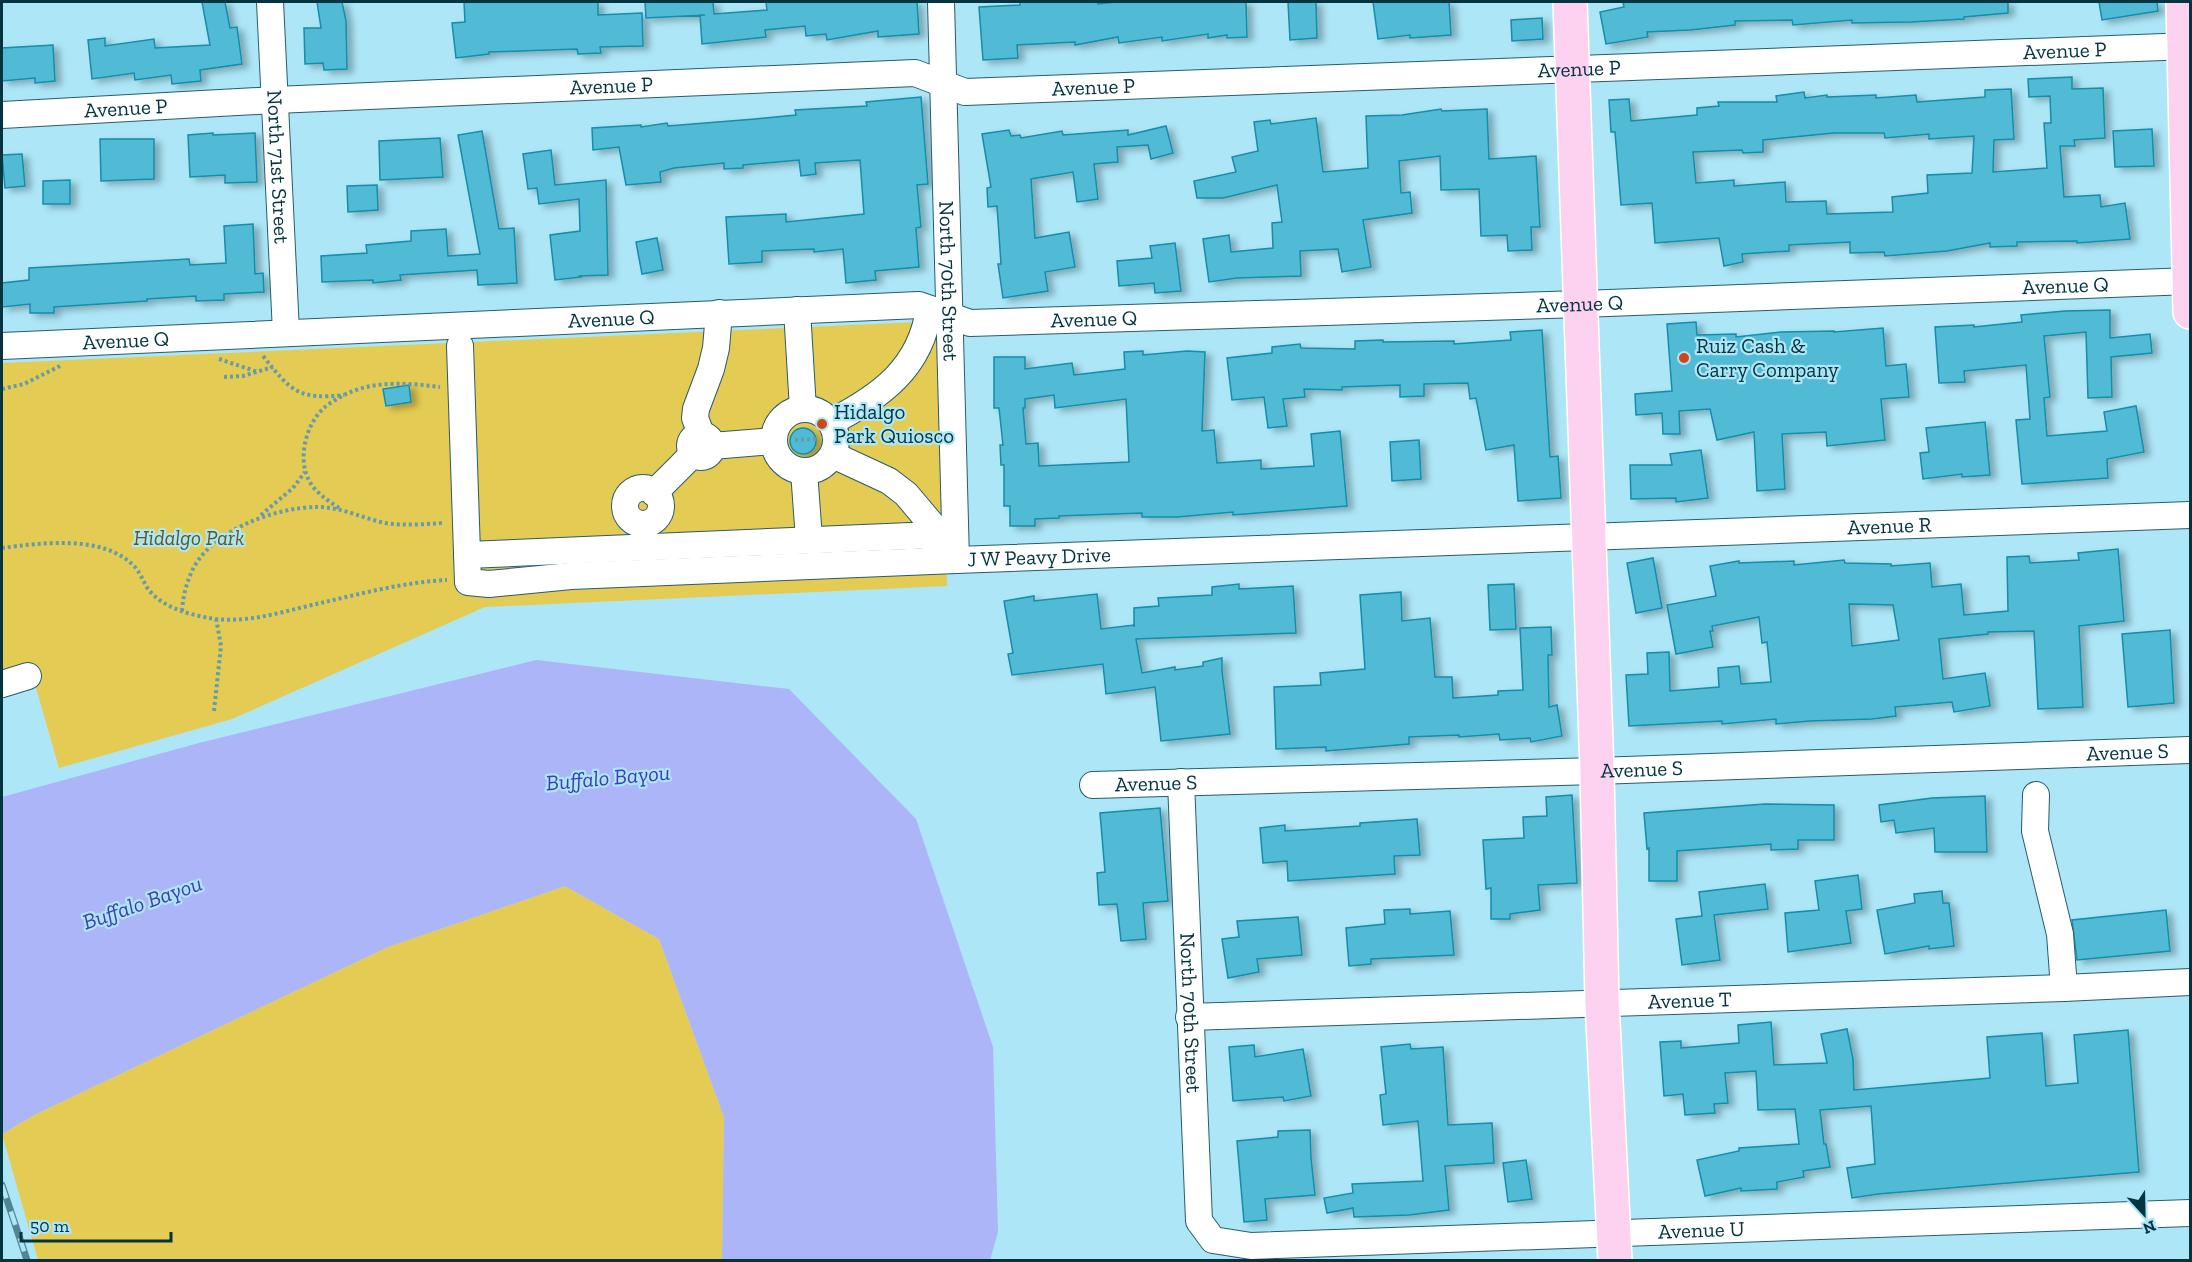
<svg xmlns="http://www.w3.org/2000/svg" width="2192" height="1262" font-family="'Zilla Slab',serif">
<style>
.green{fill:#e4cb53}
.water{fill:#abb5f7}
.building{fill:#51bbd6;stroke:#128ea9;stroke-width:1.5;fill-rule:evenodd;filter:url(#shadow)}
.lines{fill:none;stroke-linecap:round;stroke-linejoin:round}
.minor-casing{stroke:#265d6c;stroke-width:28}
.major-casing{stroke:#fff;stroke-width:36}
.path{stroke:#669caa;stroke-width:4;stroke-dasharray:3 3;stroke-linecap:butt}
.minor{stroke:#fff;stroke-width:26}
.major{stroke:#fdd1f0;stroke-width:33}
.rail-casing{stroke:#518593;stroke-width:7}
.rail{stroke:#ade6f7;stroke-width:4.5;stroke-dasharray:14;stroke-linecap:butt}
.poi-dot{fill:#cf4718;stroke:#ade6f7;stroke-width:2}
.labels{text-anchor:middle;stroke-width:4.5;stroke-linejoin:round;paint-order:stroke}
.street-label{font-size:21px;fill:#03343f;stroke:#ade6f7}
.poi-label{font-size:21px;fill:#03343f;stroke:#ade6f7;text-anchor:start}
.park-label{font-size:21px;font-style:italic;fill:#615620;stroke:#ade6f7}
.water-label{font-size:22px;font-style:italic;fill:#403ab5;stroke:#ade6f7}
</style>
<defs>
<filter id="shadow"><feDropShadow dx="6" dy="3.5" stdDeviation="3" flood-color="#0004"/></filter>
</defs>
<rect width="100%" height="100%" fill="#ade6f7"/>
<path class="green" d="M942,321L947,586L485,607L232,719L59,768L30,667L2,675V363Z
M565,886L659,939L724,1117L722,1260H38L2,1134L36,1114L388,947Z"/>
<path class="water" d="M536,660L789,689L916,819L993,1047L998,1232L990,1260H722L724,1117L659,939L565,886L388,947L36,1114L2,1134V797L199,743Z"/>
<path class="building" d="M202,2H225L230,28L237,27L242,64L200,70L201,81L172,84L171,75L135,80L134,73L92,79L88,40L105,38V46L154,39L155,48L210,45Z
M317,2H342L346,21L347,69L324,70L323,63L305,64L304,28H321Z
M464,2H598V15L642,13L643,46L600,47L601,53L578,54L577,49L489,52V54L456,58L452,23L465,22Z
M645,2H713L714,14L767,10L766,2H917L919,34L878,37V31L827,40L826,34L806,36L805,26L765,30L766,37L702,44L700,15H705L646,18Z
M1020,2H1097L1098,4L1116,2H1246L1247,37L1227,38V35L1208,38V34L1162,41V37L1119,43L1118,37L1075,45V42L1017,45L1018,58L983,60L979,7L1020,5Z
M1288,2H1316L1317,38L1290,40Z
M1373,2H1449L1451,35L1410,38V35L1378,39Z
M1623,2H2008V13L1964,17V19L1911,22L1852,23V20L1793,25L1792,20L1735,21V25L1690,30L1647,32L1648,37L1606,44L1600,12L1624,7Z
M2099,2H2157L2158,11L2102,20Z
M1542,18L1543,39L1512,41L1511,20Z
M53,45L55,81L35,83V78L2,81V48Z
M2072,77V89L2103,88L2105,138L2074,140L2075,146H2060L2064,197L2100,195L2101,207L2125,203L2130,239L2077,243V241L2017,242V246L1990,247V243L1947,251L1885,256L1884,252L1850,253V242L1789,245V251L1742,254L1743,262L1724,266L1719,238L1655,243L1652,203L1621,205L1615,132H1611L1609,100L1629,99L1631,121L1697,115V108L1719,106L1718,102H1777L1776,96L1804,92L1805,98L1827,95V97L1876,95V98L1916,95L1917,102L1985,97V90L2011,89L2014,139L1994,140L1993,172L2047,168L2044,123H2051L2050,96L2029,97L2028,79ZM1834,133H1884L1885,138L1929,134V139L1974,136L1972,173L1927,175L1928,193L1892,197L1893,212L1827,214L1826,201L1786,202L1785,182L1734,186V180L1696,183L1693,152L1742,150L1743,153L1763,152V140Z
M921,97L928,184L917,185L921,227L916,228L919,267L875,271L876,280L846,283L843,249L814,252V249L762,251V262L729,264L726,217L786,214V222L864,214L860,160L815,163L816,174L801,176L799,160L743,165V168L724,169V163L674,168L660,172L661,182L626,185L619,147L593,150L592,128L641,125V127L667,123L668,126L755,119L796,115L795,110L867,106L866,102Z
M1441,109L1442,111L1487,109L1489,159L1536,156L1540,227H1531L1532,250L1508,251L1507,235L1481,236L1479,189L1441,190L1440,156L1399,161L1401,193L1410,192L1412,213L1363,220L1371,267L1342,272L1338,249L1300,251L1301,276L1237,278L1209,282L1203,239L1229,235L1231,252L1273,248L1272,223L1282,222L1277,185L1223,198H1197L1194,181L1236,172L1232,157L1258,151L1254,122L1270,120L1271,124L1316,118L1323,172L1368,168L1366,116L1402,115Z
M1166,126L1173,153L1151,159L1148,145L1117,147L1118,162L1094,164L1098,199L1077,202L1073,172L1031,179L1035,238L1069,232L1075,267L1045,272L1048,291L1003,298L998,264H1001L997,206L988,207L987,188L991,187L982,134L1009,130L1011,136L1020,135L1021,138L1062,131L1063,135L1128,130V135Z
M2152,129L2154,166L2115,167L2113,131Z
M482,131L499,229L514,228L517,283L478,285L477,270L400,275L401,280L373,283V280L322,282L321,256L367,253L366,245L411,241V231L446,229L448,256L480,254L458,135Z
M213,133V135L255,133L257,182L225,183V175L190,177L188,135Z
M440,138L443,177L380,180L379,141Z
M100,139H154V179L101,181Z
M551,150L555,185L606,180L608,275L580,276L581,277L555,280L550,235L580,231L579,199L539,204L537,188L528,189L523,154Z
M22,154L25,186L5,188L2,155Z
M70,180V204H43V181Z
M377,185L378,210L348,212L347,186Z
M253,224L255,274L263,273L264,292L224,294V300L196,301V296L147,299V301L54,307V313H30V304L2,307V283L29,280V268L189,259L190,265L226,263L224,226Z
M657,238L663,270L642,274L636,242Z
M1175,243L1181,291L1155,293L1154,283L1119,286L1117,261L1152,258L1150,246Z
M2110,310V338L2150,334L2152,353L2111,357L2112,397L2088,398L2086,332L2044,336L2050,397L2044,398L2047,436L2107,431L2104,412L2136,406L2144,452L2107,459L2108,478L2022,484L2016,420L2030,419L2026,365L1964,371L1965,382L1939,383L1935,327L1974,325V327L2022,322L2021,315L2065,311Z
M1696,322L1697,335L1736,334V337L1781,332L1834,331V332L1883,328L1886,366L1906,364L1909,397L1881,399L1885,440L1827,446L1826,432L1782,434L1785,489L1757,491L1754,432L1717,440L1710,409L1679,411L1680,434H1663L1662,413L1636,415L1635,394L1672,391L1667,324Z
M1542,330L1550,457L1558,456L1561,498L1518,501L1514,445L1486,450L1476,398L1470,399L1468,383L1424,384V396L1400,397V385L1342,387V390L1304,389L1305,397L1283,399L1287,426L1268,428L1264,397L1232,400L1227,358L1272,353V347L1300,344L1301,348L1355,349V341L1383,340V342L1454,341V344L1511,340L1510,332Z
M1143,351V355L1187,351L1205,352L1202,431L1214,430L1217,463L1261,460V469L1314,466L1311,434L1340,431L1347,506L1233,515V512L1177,517H1142V513L1059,516V518L1035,519V526H1010V506H1004V465H1001L1000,445H1003L999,408H994V357H1025V369L1072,363L1074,375L1125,369L1124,352ZM1054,395L1055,408L1126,399L1129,462L1039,466L1038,443L1026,444L1023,408H1025V399Z
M409,385L411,402L386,406L383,389Z
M1985,422L1990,475L1962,477V474L1923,479L1920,453L1929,452L1926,428Z
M790 441a13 13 0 1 1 26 0a13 13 0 1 1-26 0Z
M1419,440L1421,479L1392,481L1390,442Z
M1701,450L1708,498L1676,502V498L1631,499L1630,465H1672L1670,454Z
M2118,549L2124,621L2079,626L2083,707L2038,709L2034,631L1988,632V634L1939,639L1943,679L1985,673L1990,706L1954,712L1952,702L1895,707L1896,716L1872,719L1810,721L1776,724V719L1722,724V721L1629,726L1626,675L1648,674L1647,653L1669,652L1670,691L1719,687L1718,668L1739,666L1741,684L1771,682L1767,642L1762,643L1759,617L1712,626L1713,631H1710L1713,647L1676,654L1667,605L1716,596L1710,566L1739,561V563L1794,561V565L1844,560L1845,563L1891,564V566L1930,563L1932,587L1961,584L1964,615L2008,611L2007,557L2029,556L2030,563L2079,560L2078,553ZM1849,604L1893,605L1899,640L1852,646Z
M1653,558L1662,608L1636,613L1627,563Z
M1239,584V589L1293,586L1296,633L1136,639L1142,673L1175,667V670L1203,666V662L1222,658V671L1230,734L1161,741L1155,687L1106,694L1103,664L1012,675L1008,654L1013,653L1004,601L1034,596V601L1097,594L1101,629L1134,625V627V608L1159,606L1158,598L1212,595V587Z
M1514,584L1516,629L1490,630L1488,585Z
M1401,592L1402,621L1430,618L1435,677H1452L1453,698L1498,695V691L1523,690L1520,628L1551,627L1552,655H1548L1549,707L1557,705L1562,736L1531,742L1530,738L1500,740L1499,734L1459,737V735L1409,737V744L1326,751V747L1276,749L1274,687L1321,685L1320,673L1365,669L1360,595Z
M2170,630L2174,703L2128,707L2122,634Z
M1572,795L1577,883L1538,885L1540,910L1510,914V919H1491V888L1486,889L1483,840L1524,838L1523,817L1547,816L1546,797Z
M1985,796L1987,852H1935L1934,828L1896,833L1894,820L1881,822L1879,805L1932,798Z
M1765,804L1834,805V840H1798V849L1771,850V844L1677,851V881H1649V848L1647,849L1644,813Z
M1160,808L1168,901L1143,903L1146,939L1121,941L1117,904L1099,905L1097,873L1105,872L1100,813Z
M1417,819L1420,855L1394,856L1395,874L1288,881L1287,861L1263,863L1260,828L1285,825V831L1360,826V823Z
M1858,875L1862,909L1846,911L1851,943L1788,952L1785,913L1819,910L1815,881Z
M1765,884L1768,909L1714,915L1720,960L1682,965L1676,919L1702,916L1699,892Z
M1942,891L1943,903H1949L1954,946L1929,949V946L1885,954L1877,910L1915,903L1914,894Z
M1410,909V914L1450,911L1454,955L1371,959V964L1349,966L1346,928L1385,924L1384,910Z
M2166,910L2170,951L2077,960L2072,920Z
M1298,917L1302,955L1257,959L1259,972L1228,978L1222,939L1239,937L1237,921Z
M1771,1022L1774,1065L1827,1063L1821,1034L1847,1029L1853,1059L1854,1090L1990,1078L1987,1037L2042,1033L2046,1086L2078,1083L2074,1035L2128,1030L2139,1172L1878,1194L1852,1198L1847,1168L1875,1164L1871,1106L1820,1110L1824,1144H1826L1830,1167L1803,1171L1804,1177L1777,1182V1189L1741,1191V1188L1705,1196L1697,1160L1739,1151V1148L1799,1144L1795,1109L1758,1110L1756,1071L1725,1073L1728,1103L1714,1104L1715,1113L1685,1115L1683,1094L1664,1096L1660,1042L1681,1041V1048L1739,1043L1738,1025Z
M1410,1044L1411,1049L1443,1047L1448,1125L1492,1123L1494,1163L1445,1166L1449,1210L1409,1215L1354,1217L1353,1208L1327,1213L1324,1198L1353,1193L1352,1184L1423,1181L1418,1121L1383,1125L1380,1095L1386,1094L1381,1047Z
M1254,1045L1255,1057L1303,1049L1311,1096L1284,1101L1283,1097L1233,1101L1229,1047Z
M1310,1130L1311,1158L1315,1195L1265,1199L1267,1220L1244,1222L1237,1141L1278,1137V1131Z
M1526,1160L1532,1199L1508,1202L1503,1163Z"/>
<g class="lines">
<defs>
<g id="minor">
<path id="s1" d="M270,2L286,332"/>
<path id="s2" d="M941,2L956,560"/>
<path id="s3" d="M2,115L275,100L915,73L965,92L2190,46"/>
<path d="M797,310L803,409"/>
<path id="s4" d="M2,346L919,305L970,323L1582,304L2190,281"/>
<path id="s5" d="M460,346L468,582L489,584L571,576L956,560L2190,515"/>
<circle cx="805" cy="440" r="31"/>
<path d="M831,422C880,397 921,368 929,309"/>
<path d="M701,434L695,418L696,409L711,369L716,348L719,313"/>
<circle cx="701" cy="446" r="11"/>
<path d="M712,446L773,441"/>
<path d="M833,455L889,481L906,494L933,526L935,550"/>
<path d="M804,471L809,539"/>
<circle cx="643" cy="506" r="18"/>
<path d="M654,493L693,454"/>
<path d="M467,555L934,535"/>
<path d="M2,684L28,676"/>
<path id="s6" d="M1181,782L1199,1221L1213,1240L1251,1246L2190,1213"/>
<path id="s7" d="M1093,785L1597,771L2190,750"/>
<path d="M2036,795L2035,831L2060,934L2064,988"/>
<path id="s8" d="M1189,1017L2064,988L2190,982"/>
</g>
<path id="major" d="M1570,2L1597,771L1602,1002L1615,1260
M2183,2L2190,312"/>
</defs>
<use href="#minor" class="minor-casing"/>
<use href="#major" class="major-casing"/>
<path class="path" d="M263,356C291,391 298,400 344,395
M219,359L258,372
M224,377L243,376L273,367
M2,389L24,384L60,366
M795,440L818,439
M339,508C330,502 321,496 314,488C295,466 304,425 325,407C330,403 338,398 344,395C374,380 408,383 440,387
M261,515L293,488L305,472
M2,548C40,543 103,534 134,566C140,572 143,581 148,589C162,607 187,614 209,618C244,624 278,613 312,605C356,595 403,582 447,580
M182,611C183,597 186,584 192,571C211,530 276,507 318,507C341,507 362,518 385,523C404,526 425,524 444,523
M214,711L221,646L216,618"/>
<use href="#minor" class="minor"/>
<use href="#major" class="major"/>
<defs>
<path id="rail" d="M2,1185L27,1260"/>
</defs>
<use href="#rail" class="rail-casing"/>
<use href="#rail" class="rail"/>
</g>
<g class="poi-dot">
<circle cx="1684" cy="358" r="6"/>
<circle cx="822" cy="424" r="6"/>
</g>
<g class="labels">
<g class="street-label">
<text dy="7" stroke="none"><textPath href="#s3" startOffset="2068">Avenue P</textPath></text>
<text dy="7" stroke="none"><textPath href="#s3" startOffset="1582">Avenue P</textPath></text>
<text dy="7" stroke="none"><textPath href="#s3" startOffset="610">Avenue P</textPath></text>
<text dy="7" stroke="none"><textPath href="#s3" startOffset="1096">Avenue P</textPath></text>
<text dy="7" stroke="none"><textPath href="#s3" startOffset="124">Avenue P</textPath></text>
<text dy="7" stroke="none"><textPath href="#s1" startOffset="165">North 71st Street</textPath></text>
<text dy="7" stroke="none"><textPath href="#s2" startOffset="279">North 70th Street</textPath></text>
<text dy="7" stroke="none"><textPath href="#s4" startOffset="2068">Avenue Q</textPath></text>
<text dy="7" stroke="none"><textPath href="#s4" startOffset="1582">Avenue Q</textPath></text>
<text dy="7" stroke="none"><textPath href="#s4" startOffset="610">Avenue Q</textPath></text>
<text dy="7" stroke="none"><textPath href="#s4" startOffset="1096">Avenue Q</textPath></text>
<text dy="7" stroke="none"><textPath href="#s4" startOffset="124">Avenue Q</textPath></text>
<text dy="7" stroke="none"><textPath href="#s5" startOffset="1659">Avenue R</textPath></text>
<text dy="7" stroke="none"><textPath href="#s5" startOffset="808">J W Peavy Drive</textPath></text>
<text dy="7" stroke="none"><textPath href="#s7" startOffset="1035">Avenue S</textPath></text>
<text dy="7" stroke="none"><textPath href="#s7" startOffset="549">Avenue S</textPath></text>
<text dy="7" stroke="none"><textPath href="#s7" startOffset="63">Avenue S</textPath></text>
<text dy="7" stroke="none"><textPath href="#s8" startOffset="501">Avenue T</textPath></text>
<text dy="7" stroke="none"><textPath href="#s6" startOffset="231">North 70th Street</textPath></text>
<text dy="7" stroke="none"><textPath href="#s6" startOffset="952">Avenue U</textPath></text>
</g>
<g class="poi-label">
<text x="1696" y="353">Ruiz Cash &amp;<tspan x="1696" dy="24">Carry Company</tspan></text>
<text x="834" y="419">Hidalgo<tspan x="834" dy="24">Park Quiosco</tspan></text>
</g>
<g class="park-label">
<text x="189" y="545">Hidalgo Park</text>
</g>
<g class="water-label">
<text transform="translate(608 777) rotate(-5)" y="8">Buffalo Bayou</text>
<text transform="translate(142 902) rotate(-19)" y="8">Buffalo Bayou</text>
</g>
</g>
<rect width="2192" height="1262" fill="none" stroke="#03343f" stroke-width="6"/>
<g transform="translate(2144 1214) rotate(158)" stroke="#ade6f7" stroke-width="4.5" paint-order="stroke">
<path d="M0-4.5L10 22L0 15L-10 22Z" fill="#03343f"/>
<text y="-9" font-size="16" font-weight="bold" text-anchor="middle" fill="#03343f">N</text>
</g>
<path d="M21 1232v9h150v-9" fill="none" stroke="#03343f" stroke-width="3"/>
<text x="30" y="1232" font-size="18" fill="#03343f" stroke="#ade6f7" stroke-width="4.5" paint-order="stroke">50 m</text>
</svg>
